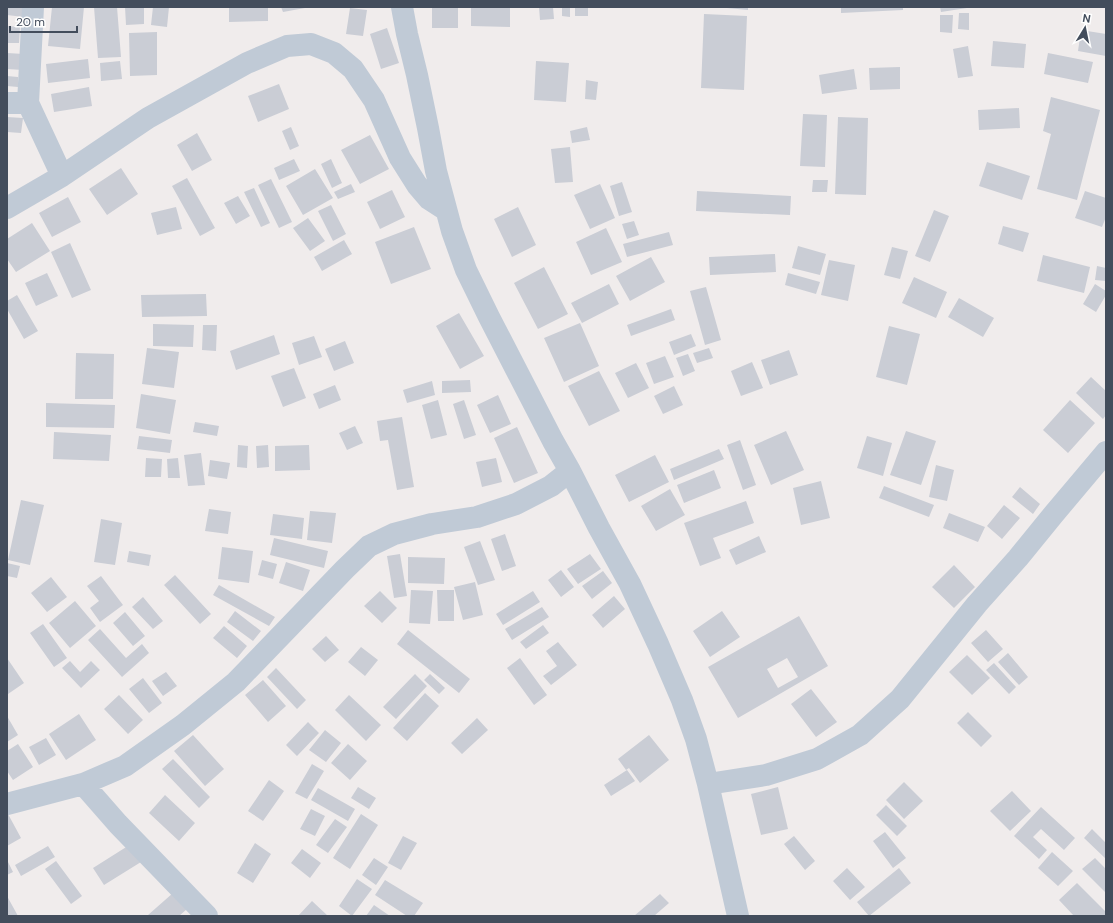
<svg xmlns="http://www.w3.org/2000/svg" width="1113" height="923" font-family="'DM Sans',sans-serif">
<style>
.building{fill:#cacdd5;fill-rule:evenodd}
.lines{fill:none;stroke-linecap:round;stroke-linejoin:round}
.minor{stroke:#c0cad6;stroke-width:22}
</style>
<rect width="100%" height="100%" fill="#f0ecec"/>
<path class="building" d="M8,7H25L24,17L7,15Z
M52,7H84L80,49L48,46Z
M94,7H117L121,57L98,58Z
M125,7H144V24L126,25Z
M153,7H169L167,27L151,25Z
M229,7H268V21L229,22Z
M281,7H304L305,8L283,12Z
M432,7H458V28H432Z
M471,7H510V27L471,26Z
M539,7H553L554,19L540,20Z
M562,7H570V17L562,16Z
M575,7H588V16H575Z
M727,7H748V10L727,8Z
M841,7H903V10L841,13Z
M940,7H967V8L941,12Z
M350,8L367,10L363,36L346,34Z
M959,13H969V30L958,29Z
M704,14L747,16L744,90L701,88Z
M940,15H953L952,33L940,32Z
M7,26L20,27L19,43H7Z
M387,28L399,63L381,69L370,34Z
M1081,30L1106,34V56L1078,51Z
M157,32V75L130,76L129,33Z
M993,41L1026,44L1024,68L991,66Z
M968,46L973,76L958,78L953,49Z
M7,53L24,54L23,70L7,69Z
M1048,53L1093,62L1088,83L1044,74Z
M88,59L90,78L48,83L46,64Z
M120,61L122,79L101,81L100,63Z
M536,61L569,63L566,102L534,100Z
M900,67V89L870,90L869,68Z
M854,69L857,89L822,94L819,75Z
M7,76L18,77V87L7,86Z
M586,80L598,82L596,100L585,99Z
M279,84L289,109L258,122L248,96Z
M89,87L92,106L54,112L51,94Z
M1051,97L1100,110L1077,200L1037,189L1051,134L1043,131Z
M1019,108L1020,128L979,130L978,110Z
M803,114L827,115L825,167L800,166Z
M7,117L23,118L21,133L7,132Z
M838,117L868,118L866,195L835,194Z
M291,127L299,146L290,150L282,131Z
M587,127L590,140L572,143L570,131Z
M197,133L212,160L192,171L177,145Z
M370,135L389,169L360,184L341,150Z
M570,147L573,182L555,183L551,149Z
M294,159L300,171L279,180L274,168Z
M331,159L342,183L332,188L321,164Z
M987,162L1030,176L1022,200L979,186Z
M121,168L138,194L107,215L89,189Z
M315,169L333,198L303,215L286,186Z
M187,178L215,228L200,236L172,186Z
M271,179L292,222L279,228L258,185Z
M813,180H828L827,192H812Z
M622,182L632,212L619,216L610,186Z
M351,184L355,192L338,199L334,192Z
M600,184L615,218L590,229L574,195Z
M254,188L270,223L261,227L244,192Z
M392,190L405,217L380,229L367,202Z
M697,191L791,196L790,215L696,211Z
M1085,191L1106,198V217L1102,227L1075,218Z
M238,196L250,216L236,224L224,203Z
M68,197L81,222L52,237L39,213Z
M331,205L346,234L333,241L318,211Z
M176,207L182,229L157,235L151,213Z
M518,207L536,245L512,257L494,219Z
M934,210L949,216L930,262L915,256Z
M308,218L325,241L310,251L293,228Z
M634,221L639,235L627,239L622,224Z
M32,223L50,251L16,272L7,259V239Z
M1003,226L1029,233L1023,252L998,244Z
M414,227L431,269L391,284L375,242Z
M606,228L622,262L591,275L576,242Z
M669,232L673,245L627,257L623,244Z
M344,240L352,254L322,271L314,257Z
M70,243L91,290L72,298L51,252Z
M798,246L826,254L820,275L792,268Z
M892,247L908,251L900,279L884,275Z
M775,254L776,272L710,275L709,257Z
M1043,255L1090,267L1084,293L1037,281Z
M651,257L665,282L630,301L616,276Z
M829,260L855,265L848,301L821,295Z
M1097,266L1106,268V281L1095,280Z
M544,267L568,314L538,329L514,283Z
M47,273L58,296L36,306L25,283Z
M788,273L820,282L816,294L785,285Z
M914,277L947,292L936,318L902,303Z
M609,284L619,304L582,323L571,303Z
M1095,284L1106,291V295L1096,312L1083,304Z
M706,287L721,340L705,345L690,291Z
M206,294L207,316L142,317L141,295Z
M17,295L38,331L24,339L7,309V301Z
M959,298L994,318L983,337L948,317Z
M671,309L675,320L631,336L627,325Z
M459,313L484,356L460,369L436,326Z
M580,323L599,366L564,382L544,338Z
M153,324L194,325L193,347L153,346Z
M203,325H217L216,351L202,350Z
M889,326L920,334L907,385L876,377Z
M691,334L696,346L674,355L669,342Z
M274,335L280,354L236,370L230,351Z
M314,336L322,357L299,365L292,343Z
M345,341L354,363L334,371L325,349Z
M147,348L179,352L174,388L142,384Z
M709,348L713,358L697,363L693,353Z
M789,350L798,375L770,385L761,360Z
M76,353L114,354L113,399H75Z
M688,354L695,371L683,376L676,358Z
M665,356L674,377L654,384L646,363Z
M752,362L763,388L741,396L731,371Z
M636,363L649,388L628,398L615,373Z
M294,368L306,398L283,407L271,376Z
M599,371L620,411L589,426L568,386Z
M1091,377L1106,391V415L1103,419L1076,393Z
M470,380L471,392L442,393V381Z
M432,381L435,395L407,403L403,390Z
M335,385L341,400L319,409L313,394Z
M674,386L683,405L663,414L654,396Z
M141,394L176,400L170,434L136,428Z
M498,395L511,424L490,433L477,405Z
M438,400L447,435L431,439L422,405Z
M464,400L476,435L464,439L453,404Z
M1070,400L1095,423L1068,453L1043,430Z
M46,403L115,405L114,428L46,427Z
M402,417L414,487L397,490L388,440L380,441L377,421Z
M195,422L219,426L217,436L193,432Z
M355,426L363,443L347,450L339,433Z
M517,427L538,473L514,483L494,438Z
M786,431L804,470L771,485L754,445Z
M906,431L936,441L921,485L890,475Z
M54,432L111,435L109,461L53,459Z
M139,436L172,440L170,453L137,449Z
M867,436L892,443L883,476L857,468Z
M740,440L756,485L743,490L727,445Z
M238,445L248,446L247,468L237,467Z
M268,445L269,467L257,468L256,446Z
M309,445L310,470L275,471V446Z
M719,449L724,459L674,480L670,469Z
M201,453L205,485L188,486L184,455Z
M655,455L669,482L629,502L615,475Z
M146,458L162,459L161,477H145Z
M178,458L180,478H168L167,459Z
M496,458L502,482L482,487L476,462Z
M210,460L230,463L227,479L208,476Z
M936,465L954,470L947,501L929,497Z
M714,470L721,488L684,503L677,485Z
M821,481L830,518L801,525L793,488Z
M884,486L934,505L929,517L879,498Z
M1020,487L1040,504L1033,514L1012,497Z
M670,489L685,515L656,531L641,506Z
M21,500L44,505L30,565L8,560Z
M746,501L754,523L713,538L721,558L700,566L684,523Z
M1004,505L1020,518L1002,539L987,526Z
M209,509L231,512L228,534L205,531Z
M310,511L336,513L332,543L307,540Z
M949,513L985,527L978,542L943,528Z
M273,514L304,518L302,539L270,535Z
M101,519L122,523L115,565L94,562Z
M505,534L516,566L502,571L491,539Z
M759,536L766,552L736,565L729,550Z
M274,538L328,551L324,568L270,555Z
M480,541L495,580L478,585L464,547Z
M222,547L253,551L249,583L218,579Z
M129,551L151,555L149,566L127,562Z
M400,554L407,596L394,598L387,556Z
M590,554L601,569L578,584L567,569Z
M408,557L445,558L444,584L408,583Z
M262,560L277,564L273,579L258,575Z
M286,562L310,570L303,591L279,583Z
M7,563L20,566L17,578L7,576Z
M954,565L975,587L954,608L932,587Z
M561,570L574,587L561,597L548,580Z
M603,571L612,583L592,599L582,586Z
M175,575L211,614L200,624L164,585Z
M101,576L123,605L100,622L90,608L99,601L87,586Z
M51,577L67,597L47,612L31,593Z
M475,582L483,615L463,620L454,587Z
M219,585L275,617L269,626L213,595Z
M411,590L433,591L430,624L409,623Z
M437,590H454V621H438Z
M380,591L397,608L382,623L364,606Z
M533,591L540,602L503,625L496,614Z
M614,596L625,609L603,628L592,615Z
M143,597L163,621L153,629L132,607Z
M75,601L96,626L70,648L49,623Z
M542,607L549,617L512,640L505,629Z
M235,611L261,631L253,641L227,622Z
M722,611L740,637L710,657L693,631Z
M125,612L145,636L133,646L113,623Z
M799,616L828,666L738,718L708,667ZM787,658L798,677L778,688L767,669Z
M43,624L67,658L54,667L30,633Z
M543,625L549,633L526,649L520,642Z
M224,626L247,646L237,658L213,638Z
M100,629L126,658L142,644L149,653L122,677L88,640Z
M408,630L470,679L459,693L397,644Z
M986,630L1003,649L988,662L971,643Z
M326,636L339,650L325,662L312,649Z
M558,642L577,665L551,685L543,676L557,666L546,651Z
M361,647L378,660L365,676L348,662Z
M1008,653L1028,677L1019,685L998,662Z
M967,655L990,678L972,695L949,672Z
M7,658L24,683L8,694L7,693Z
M520,658L547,695L534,705L507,668Z
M70,661L80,672L91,661L100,670L81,688L62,668Z
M994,663L1016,687L1009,694L986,670Z
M276,668L306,700L297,709L267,677Z
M166,672L177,686L163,696L152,681Z
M415,674L427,686L396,719L383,707Z
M430,674L445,688L439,694L424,680Z
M143,678L162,703L149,713L129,689Z
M263,680L286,706L268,722L245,695Z
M811,689L837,722L816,737L791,704Z
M425,693L439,706L407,741L393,728Z
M119,695L143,720L128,734L104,709Z
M349,695L381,725L366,741L335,710Z
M968,712L992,736L981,747L957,723Z
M79,714L96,740L66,760L49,734Z
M7,716L18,735L7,742Z
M477,718L488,730L462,754L451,743Z
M308,722L319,733L297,756L286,745Z
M325,730L341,743L326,762L309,750Z
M193,735L224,769L205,786L174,751Z
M649,735L669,760L640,783L629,768L626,770L618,759Z
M46,738L56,755L39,765L29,747Z
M18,744L33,767L13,780L7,771V751Z
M348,744L367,761L350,780L331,763Z
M173,759L210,797L199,808L162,769Z
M312,764L324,771L307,799L295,793Z
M627,770L635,781L611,796L604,785Z
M269,780L284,791L263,821L248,811Z
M904,782L923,801L904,819L886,800Z
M358,787L376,798L369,809L351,798Z
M778,787L788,829L761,835L751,794Z
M318,788L355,809L348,821L311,800Z
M1012,791L1031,811L1010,831L990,811Z
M165,795L195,823L179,841L149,813Z
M886,805L907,826L897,836L876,815Z
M1041,807L1075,838L1064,850L1041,829L1033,837L1047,850L1039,859L1014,836Z
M311,809L325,816L315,836L300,829Z
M8,814L21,838L7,846V815Z
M361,814L378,825L350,869L333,858Z
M335,819L347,827L328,853L316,845Z
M1092,829L1106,843V859L1084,838Z
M885,832L906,858L893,868L873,841Z
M403,836L417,843L401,870L388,863Z
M794,836L815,861L805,870L784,844Z
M255,843L271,854L253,883L237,873Z
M131,844L141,862L104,885L93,868Z
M48,846L55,857L21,876L15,865Z
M302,849L321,863L310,878L291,863Z
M1052,852L1073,871L1058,886L1038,868Z
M374,858L388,867L376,885L362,875Z
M1095,858L1106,869V893L1082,869Z
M7,860L13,872L7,875Z
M56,861L82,896L71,904L45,869Z
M847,868L865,887L850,900L833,881Z
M899,868L911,883L869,916L857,902Z
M357,879L372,889L352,916L339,906Z
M385,880L423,903L414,916H407L375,895Z
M1077,883L1106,912L1105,916H1074L1059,900Z
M173,893L187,909L179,916H150L148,915Z
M660,894L669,903L654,916H634Z
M7,896L18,916H7Z
M312,901L328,916H298Z
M374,905L390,916H366Z"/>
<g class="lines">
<path class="minor" d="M33,7L28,103L62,176
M402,7L407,34L417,75L428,128L436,171L452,231L466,270L489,317L553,441L570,471L599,528L630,584L658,644L682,700L696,739L708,784L738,916
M7,103H28
M7,208L62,176L148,118L247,63L287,46L311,44L334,53L353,69L374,100L400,158L417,185L429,199L446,210
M83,784L118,824L207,916
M708,784L766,775L817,759L860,735L900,699L977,604L1018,558L1053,515L1106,452
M7,804L83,784L125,766L183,725L236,682L345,569L369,546L394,534L432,524L477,517L516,504L551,486L570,471"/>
</g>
<rect width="1113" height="923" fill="none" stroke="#434d5c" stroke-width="16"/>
<g transform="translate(1085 28) rotate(10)" stroke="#ffffff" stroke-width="3" paint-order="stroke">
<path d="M0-3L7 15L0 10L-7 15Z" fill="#434d5c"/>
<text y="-6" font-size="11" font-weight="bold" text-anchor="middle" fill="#434d5c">N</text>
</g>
<path d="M10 26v6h67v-6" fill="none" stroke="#434d5c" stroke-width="2"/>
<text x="16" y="26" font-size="12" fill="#434d5c" stroke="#ffffff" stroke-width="3" paint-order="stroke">20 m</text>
</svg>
